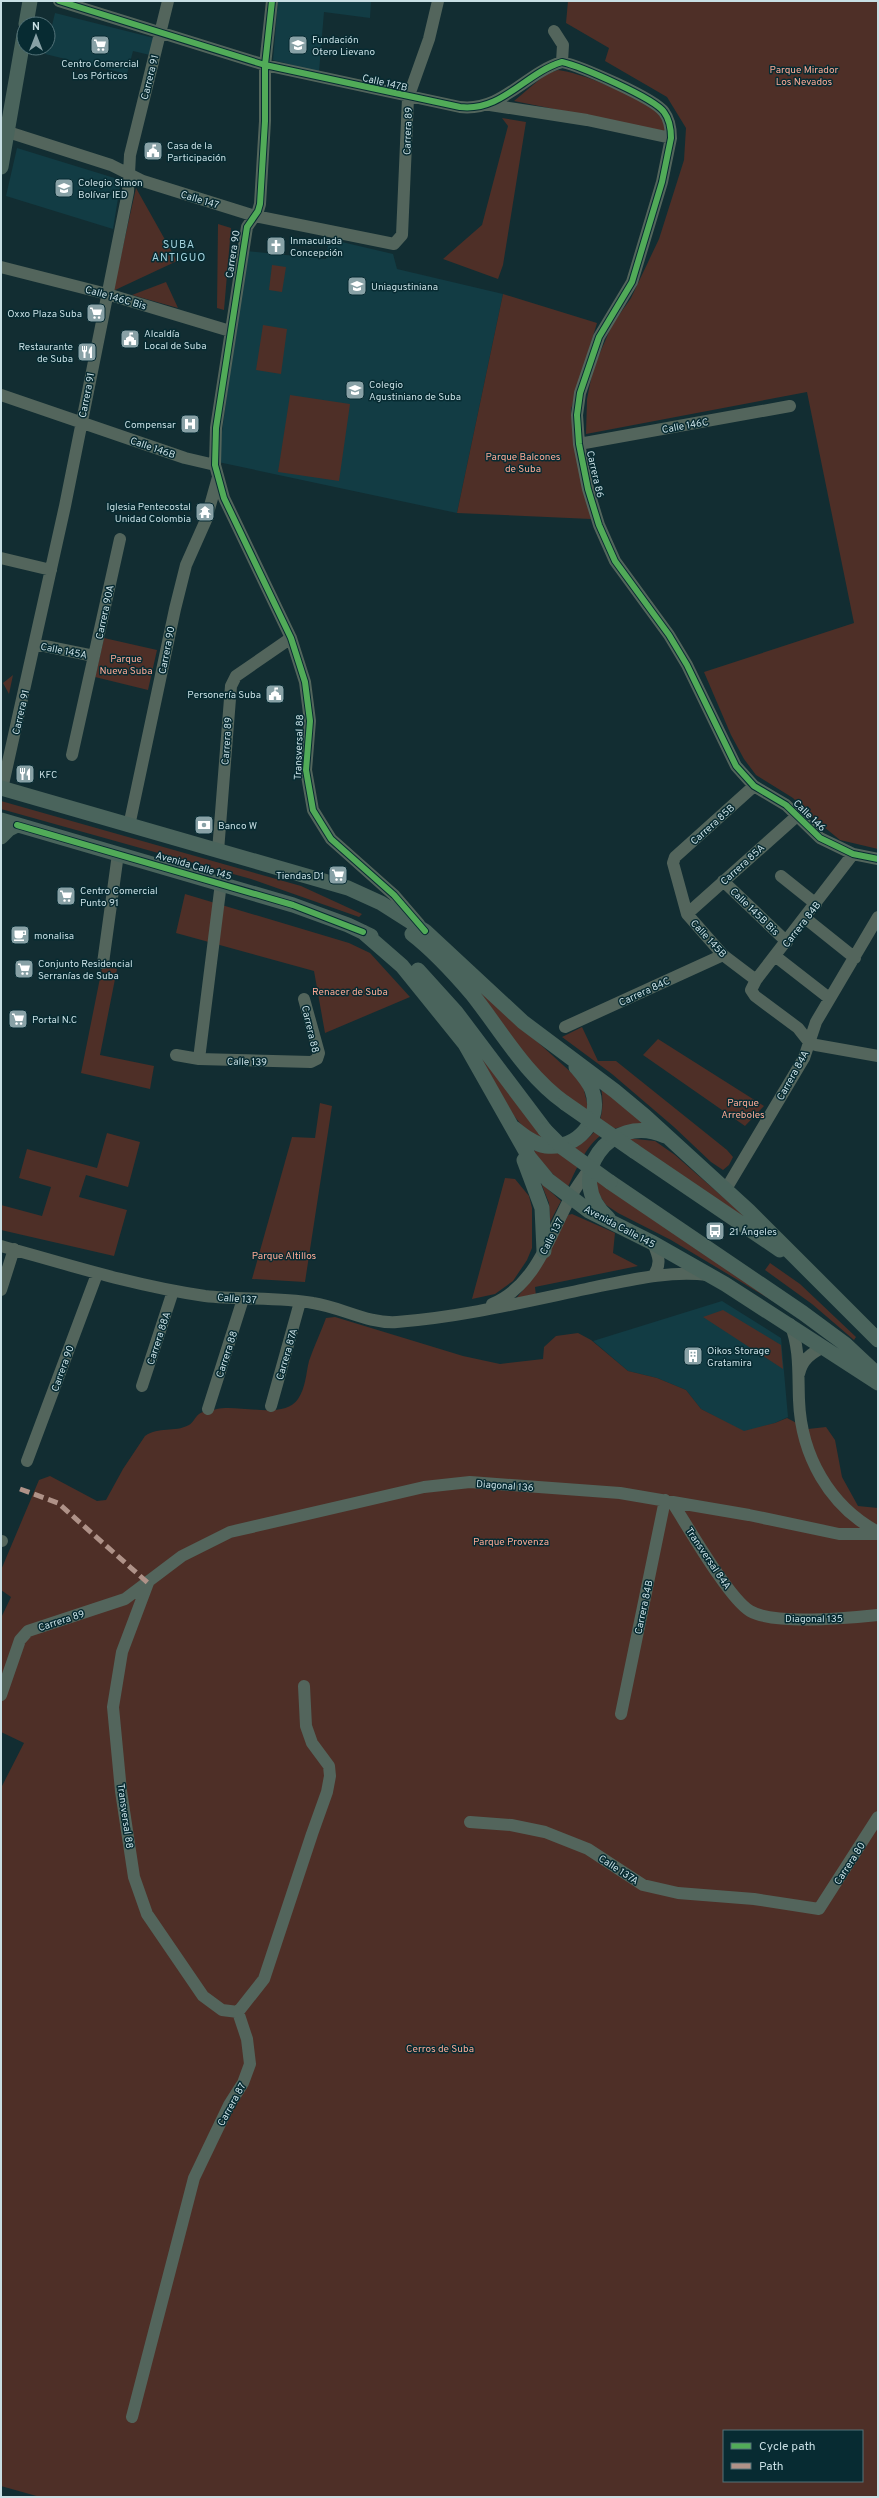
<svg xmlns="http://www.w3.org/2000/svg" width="879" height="2498" font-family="Overpass,sans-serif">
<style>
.built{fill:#123c44}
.green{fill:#4e2f27;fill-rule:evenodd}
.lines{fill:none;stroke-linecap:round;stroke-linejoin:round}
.minor{stroke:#53655c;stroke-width:12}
.major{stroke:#4a645c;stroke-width:15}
.major-bridge{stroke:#4a645c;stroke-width:15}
.quiet{stroke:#af9288;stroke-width:5;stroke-dasharray:10 5;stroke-linecap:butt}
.cycleway-casing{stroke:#072b32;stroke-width:8}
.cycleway{stroke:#51ab58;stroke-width:6}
.labels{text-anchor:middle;stroke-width:3;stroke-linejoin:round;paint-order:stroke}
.poi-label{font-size:10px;fill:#c8dfe4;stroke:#072b32;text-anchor:start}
.park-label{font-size:10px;fill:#fba995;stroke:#072b32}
.street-label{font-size:10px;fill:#c8dfe4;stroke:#072b32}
.neighbourhood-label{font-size:11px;letter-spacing:1px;fill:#a3d2de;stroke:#072b32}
</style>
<rect width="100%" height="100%" fill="#122d32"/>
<path class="built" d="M278,1H371L370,18L324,12L319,72L273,60Z
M55,13L154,38L150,55L133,51L127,74L45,54Z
M17,148L121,180L113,229L6,196Z
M329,239L393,254L397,269L503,294L457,513L218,462L246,251L326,259Z
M722,1301L781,1338L788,1417L775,1423L744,1432L701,1409L686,1390L657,1378L628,1371L593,1341Z"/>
<path class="green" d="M568,1H878V849L840,840L813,818L793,798L756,775L744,759L731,735L704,672L854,623L807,392L586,434L587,399L593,369L612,325L631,298L659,239L684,160L686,128L667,97L605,61L609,48L566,23Z
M558,70C580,72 636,96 654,110C661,115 665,124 669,132L514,101L546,74Z
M502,118L526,122L503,265L498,279L443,259L482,225L508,126Z
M136,188L177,261L113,291Z
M218,224L231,228L224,310L217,308Z
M272,265L286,267L282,292L269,290Z
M166,282L178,308L132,295Z
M503,294L597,323L571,409L574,446L591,519L457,513Z
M263,325L287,329L281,374L256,370Z
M290,395L350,404L339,481L278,472Z
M104,638L157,650L148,690L95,677Z
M13,675L9,694L3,683Z
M1,801L301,886L362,914L359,917L251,879L1,809Z
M185,894L349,943L370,953L410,997L325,1033L314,971L176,933Z
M103,963L117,969L100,1055L154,1066L150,1089L81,1073Z
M478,988L574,1075L583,1086L589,1111L553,1087L529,1062L476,992Z
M582,1027L598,1061H616L727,1150L733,1157L729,1165L723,1170L711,1162L674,1127L612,1074L562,1037Z
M658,1039L764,1106L745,1126L643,1055Z
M479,1051L546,1140L525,1129L514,1116L477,1053Z
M601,1087L650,1127C638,1127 624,1126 613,1129C589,1136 577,1168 567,1189L530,1150C576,1156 610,1138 601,1087Z
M320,1103L332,1106L305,1282L252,1279L292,1137L315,1138Z
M107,1133L140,1142L128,1187L86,1175L79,1197L127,1210L114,1256L1,1230V1205L42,1216L51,1187L19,1178L27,1149L97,1168Z
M626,1138L655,1141L675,1155L756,1226Z
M505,1178L515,1179L529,1196L532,1208V1248L527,1260L513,1281L495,1294L472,1299Z
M595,1179L801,1318L671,1240L618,1213L606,1205L598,1193Z
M541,1183L561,1201L550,1222L549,1203Z
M572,1214L615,1233L613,1253L638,1266L535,1287L536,1296L513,1302C537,1275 553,1247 568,1215Z
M770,1263L800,1284L856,1337L854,1340L812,1304L765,1270Z
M723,1310L781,1345L783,1369L703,1317Z
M335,1317L463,1356L500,1364L543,1359L544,1347L556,1336L578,1333L591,1340L628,1371L657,1378L686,1390L701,1409L744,1431L775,1423L787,1418L808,1429L826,1427L835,1440L842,1477L858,1506L878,1508V2497H40L1,2486V1788L24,1743L1,1732V1618L11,1597L1,1590V1570L39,1480L50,1476L97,1501L106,1500L123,1469L145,1436C159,1426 174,1433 189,1425C193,1423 195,1417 199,1414C203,1411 212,1410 217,1409C239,1404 284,1420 298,1399C306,1387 306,1373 309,1361C314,1346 321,1332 326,1318ZM724,2431H862V2481H724Z"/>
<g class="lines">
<path class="minor" d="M59,1L265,65L460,107C502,112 525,73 562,62C580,66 654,98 664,112C670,120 671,129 671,138L662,182L632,282L599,337L580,393L577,415L579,444L588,489L599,525L615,561L669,635L687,665L736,766L754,786L786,805L820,838L853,854L878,859
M272,1L265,65V121L260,204L258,211L247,227L216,428L215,465L224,498L291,638L305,682L310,721L306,770L313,810L331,839L394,895L419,924
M554,31L563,45L562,62
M490,105L587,120L671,138
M8,132L111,165L143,181L255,216L394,244L402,235L408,98L429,39L438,1
M1,267L107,294L230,331
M1,395L185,458L215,465
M579,444L790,406
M1,558L51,570
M35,644L94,656
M72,755L120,539
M754,786L675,857L673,863L687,914L723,955L756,980
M2,789L65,506L128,192L130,155L168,1
M129,826L175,609L186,565L206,520L218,477
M218,851L231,686L236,676L291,638
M853,854L756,980L751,990L755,996L798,1028L809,1042L816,1045L878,1056
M781,876L816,904
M723,881L787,942
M687,914L798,815
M805,918L855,958
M775,956L829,998
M103,963L118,854
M565,1027L723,955
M176,1055L199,1059L311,1062L317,1059L319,1053L304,999
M199,1059L221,883
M726,1189L804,1058L816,1022L878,917
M653,1243C658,1255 662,1263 654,1275
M1,1246C69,1265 135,1286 205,1296C240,1300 278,1297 313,1303C341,1307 368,1324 397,1322C461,1317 524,1302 586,1289C627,1281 666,1270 708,1275
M1,1290L14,1249
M492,1304C535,1286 549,1238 569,1200C575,1188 584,1177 591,1166
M790,1324C800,1347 798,1375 799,1400C801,1455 829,1506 878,1532
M799,1374C802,1360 811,1353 824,1347
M142,1386L173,1291
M271,1406L300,1302
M208,1409L243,1299
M27,1461L97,1274
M672,1502C687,1525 729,1599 750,1611C774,1625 849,1618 878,1615
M1,1541H2
M148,1583L122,1652L113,1707L121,1791L134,1877L147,1914L203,1996L222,2010L238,2012
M1,1695L20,1640L28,1631L125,1599L182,1556L230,1532L424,1487L470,1482L620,1493L749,1515L839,1534H878
M621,1714L665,1500
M470,1822L511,1825L545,1832L588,1849L643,1885L678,1893L754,1899L819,1909L878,1817
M238,2012L264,1979L312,1834L327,1792L330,1776L329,1766L312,1743L306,1726L304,1686
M132,2417L194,2178L229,2105L243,2083L250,2064L247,2039L238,2012"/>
<path class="major" d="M26,24L30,1
M1,167L24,35
M1,788L348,888L381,903L425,931L523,1022L615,1091L645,1116L749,1211L878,1340
M1,820L293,905L348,925L371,936
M1,837L9,829L17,825
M363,932L402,966L465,1044L529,1157L548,1180L589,1211L653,1243L725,1284L878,1383
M412,934C434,951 454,973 472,994C502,1032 525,1074 565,1103
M418,970L456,1012L545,1130
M514,1128C524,1136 534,1144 546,1146C577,1150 603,1120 592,1090C589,1082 582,1074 576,1067
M634,1151L780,1250
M524,1160L542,1208L544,1251
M610,1182L803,1313L845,1344L875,1372
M608,1218C562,1178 610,1111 665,1136"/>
<path class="major-bridge" d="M565,1103L634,1151
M545,1130L563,1148L610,1182"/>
<path class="quiet" d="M20,1489L58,1503L148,1583"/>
<defs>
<path id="cycleway" d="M59,1L265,65L460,107C502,112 525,73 562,62C580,66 654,98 664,112C670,120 671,129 671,138L662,182L632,282L599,337L580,393L577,415L579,444L588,489L599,525L615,561L669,635L687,665L736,766L754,786L786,805L820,838L853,854L878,859
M272,1L265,65V121L260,204L258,211L247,227L216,428L215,465L224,498L291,638L305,682L310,721L306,770L313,810L331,839L394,895L425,931
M17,825L293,905L363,932"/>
</defs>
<use href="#cycleway" class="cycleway-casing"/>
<use href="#cycleway" class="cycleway"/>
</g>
<defs>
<symbol id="supermarket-square" viewBox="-11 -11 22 22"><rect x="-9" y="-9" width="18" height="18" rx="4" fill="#88a1a6" stroke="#072b32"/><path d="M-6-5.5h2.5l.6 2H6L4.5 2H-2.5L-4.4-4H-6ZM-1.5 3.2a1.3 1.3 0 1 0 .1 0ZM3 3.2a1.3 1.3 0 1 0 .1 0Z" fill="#fff"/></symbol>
<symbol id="school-square" viewBox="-11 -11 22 22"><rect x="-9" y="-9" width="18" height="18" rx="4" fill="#88a1a6" stroke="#072b32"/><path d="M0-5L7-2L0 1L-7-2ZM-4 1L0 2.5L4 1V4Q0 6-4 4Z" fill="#fff"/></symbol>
<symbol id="civic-square" viewBox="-11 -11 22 22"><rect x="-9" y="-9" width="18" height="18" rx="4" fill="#88a1a6" stroke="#072b32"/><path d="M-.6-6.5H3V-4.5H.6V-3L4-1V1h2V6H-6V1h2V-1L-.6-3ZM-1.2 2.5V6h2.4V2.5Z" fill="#fff"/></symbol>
<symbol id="church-square" viewBox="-11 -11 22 22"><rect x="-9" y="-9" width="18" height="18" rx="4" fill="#88a1a6" stroke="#072b32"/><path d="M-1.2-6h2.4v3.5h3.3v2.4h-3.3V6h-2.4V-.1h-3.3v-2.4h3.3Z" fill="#fff"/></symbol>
<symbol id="university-square" viewBox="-11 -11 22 22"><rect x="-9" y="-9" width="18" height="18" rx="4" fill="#88a1a6" stroke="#072b32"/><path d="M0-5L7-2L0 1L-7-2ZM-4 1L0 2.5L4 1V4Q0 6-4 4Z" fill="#fff"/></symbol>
<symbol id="restaurant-square" viewBox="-11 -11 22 22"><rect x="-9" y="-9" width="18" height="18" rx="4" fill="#88a1a6" stroke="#072b32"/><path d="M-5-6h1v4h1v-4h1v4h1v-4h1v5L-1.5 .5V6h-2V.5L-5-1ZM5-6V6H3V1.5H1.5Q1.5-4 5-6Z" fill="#fff"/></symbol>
<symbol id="hospital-square" viewBox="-11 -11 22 22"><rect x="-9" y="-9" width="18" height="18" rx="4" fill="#88a1a6" stroke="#072b32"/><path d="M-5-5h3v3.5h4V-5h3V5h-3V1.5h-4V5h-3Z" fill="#fff"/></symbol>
<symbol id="temple-square" viewBox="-11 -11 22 22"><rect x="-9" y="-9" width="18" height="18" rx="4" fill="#88a1a6" stroke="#072b32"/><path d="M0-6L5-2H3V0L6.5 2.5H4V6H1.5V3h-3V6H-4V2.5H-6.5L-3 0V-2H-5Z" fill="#fff"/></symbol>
<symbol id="bank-square" viewBox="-11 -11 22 22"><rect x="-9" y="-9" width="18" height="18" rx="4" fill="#88a1a6" stroke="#072b32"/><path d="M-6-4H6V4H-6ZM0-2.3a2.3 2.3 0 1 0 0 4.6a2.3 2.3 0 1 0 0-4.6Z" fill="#fff"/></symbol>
<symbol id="cafe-square" viewBox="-11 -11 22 22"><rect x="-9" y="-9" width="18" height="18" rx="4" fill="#88a1a6" stroke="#072b32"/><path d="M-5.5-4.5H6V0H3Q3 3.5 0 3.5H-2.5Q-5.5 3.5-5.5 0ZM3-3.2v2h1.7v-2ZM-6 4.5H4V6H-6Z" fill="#fff"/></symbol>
<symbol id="bus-square" viewBox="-11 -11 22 22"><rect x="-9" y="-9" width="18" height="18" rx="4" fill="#88a1a6" stroke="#072b32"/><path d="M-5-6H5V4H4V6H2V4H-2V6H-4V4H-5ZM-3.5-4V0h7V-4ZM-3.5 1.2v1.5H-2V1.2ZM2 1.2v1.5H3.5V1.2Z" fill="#fff"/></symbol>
<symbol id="building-square" viewBox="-11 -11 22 22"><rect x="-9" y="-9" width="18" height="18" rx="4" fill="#88a1a6" stroke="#072b32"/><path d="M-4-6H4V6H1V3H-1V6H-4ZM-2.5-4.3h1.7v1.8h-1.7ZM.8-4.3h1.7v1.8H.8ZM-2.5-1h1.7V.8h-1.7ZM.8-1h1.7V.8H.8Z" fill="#fff"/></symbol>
</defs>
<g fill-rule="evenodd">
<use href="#supermarket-square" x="89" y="34" width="22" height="22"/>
<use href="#school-square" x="287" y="34" width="22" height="22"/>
<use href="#civic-square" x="142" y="140" width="22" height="22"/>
<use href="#school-square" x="53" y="177" width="22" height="22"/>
<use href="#church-square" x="265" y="235" width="22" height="22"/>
<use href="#university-square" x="346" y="275" width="22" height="22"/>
<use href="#supermarket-square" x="85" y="302" width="22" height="22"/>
<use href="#civic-square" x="119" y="328" width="22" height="22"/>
<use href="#restaurant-square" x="76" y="341" width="22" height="22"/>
<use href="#school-square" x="344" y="379" width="22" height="22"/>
<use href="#hospital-square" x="179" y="413" width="22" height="22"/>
<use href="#temple-square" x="194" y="501" width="22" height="22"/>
<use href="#civic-square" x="264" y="683" width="22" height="22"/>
<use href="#restaurant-square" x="14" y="763" width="22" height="22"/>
<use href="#bank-square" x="193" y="814" width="22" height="22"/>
<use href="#supermarket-square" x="327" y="864" width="22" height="22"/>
<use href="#supermarket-square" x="55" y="885" width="22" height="22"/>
<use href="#cafe-square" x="9" y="924" width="22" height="22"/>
<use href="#supermarket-square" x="13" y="958" width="22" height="22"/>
<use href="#supermarket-square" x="7" y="1008" width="22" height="22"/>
<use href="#bus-square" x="704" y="1220" width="22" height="22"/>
<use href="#building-square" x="682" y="1345" width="22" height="22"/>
</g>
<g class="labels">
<g class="poi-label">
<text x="312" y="43">Fundación<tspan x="312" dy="12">Otero Lievano</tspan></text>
<text x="100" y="67" text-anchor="middle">Centro Comercial<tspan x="100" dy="12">Los Pórticos</tspan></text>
<text x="167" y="149">Casa de la<tspan x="167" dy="12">Participación</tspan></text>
<text x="78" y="186">Colegio Simon<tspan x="78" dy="12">Bolívar IED</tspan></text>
<text x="290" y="244">Inmaculada<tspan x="290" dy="12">Concepción</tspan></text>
<text x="371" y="290">Uniagustiniana</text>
<text x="82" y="317" text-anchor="end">Oxxo Plaza Suba</text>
<text x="144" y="337">Alcaldía<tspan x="144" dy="12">Local de Suba</tspan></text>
<text x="73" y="350" text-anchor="end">Restaurante<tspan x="73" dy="12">de Suba</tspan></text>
<text x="369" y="388">Colegio<tspan x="369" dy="12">Agustiniano de Suba</tspan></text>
<text x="176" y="428" text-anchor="end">Compensar</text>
<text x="191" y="510" text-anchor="end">Iglesia Pentecostal<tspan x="191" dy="12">Unidad Colombia</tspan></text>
<text x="261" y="698" text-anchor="end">Personería Suba</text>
<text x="39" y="778">KFC</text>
<text x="218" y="829">Banco W</text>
<text x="324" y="879" text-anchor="end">Tiendas D1</text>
<text x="80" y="894">Centro Comercial<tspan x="80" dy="12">Punto 91</tspan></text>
<text x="34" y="939">monalisa</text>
<text x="38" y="967">Conjunto Residencial<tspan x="38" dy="12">Serranías de Suba</tspan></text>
<text x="32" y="1023">Portal N.C</text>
<text x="729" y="1235">21 Ángeles</text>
<text x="707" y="1354">Oikos Storage<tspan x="707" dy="12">Gratamira</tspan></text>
</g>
<g class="park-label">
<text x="804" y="73">Parque Mirador<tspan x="804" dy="12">Los Nevados</tspan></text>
<text x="523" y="460">Parque Balcones<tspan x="523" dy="12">de Suba</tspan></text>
<text x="126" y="662">Parque<tspan x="126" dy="12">Nueva Suba</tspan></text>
<text x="350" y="995">Renacer de Suba</text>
<text x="743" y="1106">Parque<tspan x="743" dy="12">Arreboles</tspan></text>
<text x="284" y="1259">Parque Altillos</text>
<text x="511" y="1545">Parque Provenza</text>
<text x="440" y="2052">Cerros de Suba</text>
</g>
<g class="street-label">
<text transform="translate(149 77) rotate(-76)" y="4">Carrera 91</text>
<text transform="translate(385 82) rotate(13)" y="4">Calle 147B</text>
<text transform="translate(407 131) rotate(-88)" y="4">Carrera 89</text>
<text transform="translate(200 199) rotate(17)" y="4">Calle 147</text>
<text transform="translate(232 254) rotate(-81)" y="4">Carrera 90</text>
<text transform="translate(116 297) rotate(16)" y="4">Calle 146C Bis</text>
<text transform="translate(86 395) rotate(-79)" y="4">Carrera 91</text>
<text transform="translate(685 425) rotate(-10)" y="4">Calle 146C</text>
<text transform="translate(153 447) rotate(19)" y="4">Calle 146B</text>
<text transform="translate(596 474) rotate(77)" y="4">Carrera 86</text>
<text transform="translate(104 612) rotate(-78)" y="4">Carrera 90A</text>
<text transform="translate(64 650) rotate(11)" y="4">Calle 145A</text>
<text transform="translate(166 650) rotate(-79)" y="4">Carrera 90</text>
<text transform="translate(20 712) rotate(-77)" y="4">Carrera 91</text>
<text transform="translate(226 741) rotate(-86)" y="4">Carrera 89</text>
<text transform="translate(298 747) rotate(-88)" y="4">Transversal 88</text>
<text transform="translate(810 815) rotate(44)" y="4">Calle 146</text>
<text transform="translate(712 824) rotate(-42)" y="4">Carrera 85B</text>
<text transform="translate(742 864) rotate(-42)" y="4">Carrera 85A</text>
<text transform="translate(194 865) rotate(16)" y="4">Avenida Calle 145</text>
<text transform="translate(755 911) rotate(44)" y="4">Calle 145B Bis</text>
<text transform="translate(801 924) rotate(-52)" y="4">Carrera 84B</text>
<text transform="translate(709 938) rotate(47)" y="4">Calle 145B</text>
<text transform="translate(644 991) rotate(-25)" y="4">Carrera 84C</text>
<text transform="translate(311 1029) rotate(77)" y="4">Carrera 88</text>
<text transform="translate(247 1061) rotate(1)" y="4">Calle 139</text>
<text transform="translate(792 1075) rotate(-61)" y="4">Carrera 84A</text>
<text transform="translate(620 1226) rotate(28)" y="4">Avenida Calle 145</text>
<text transform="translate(551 1236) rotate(-63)" y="4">Calle 137</text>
<text transform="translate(237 1298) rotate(4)" y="4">Calle 137</text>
<text transform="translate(158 1338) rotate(-72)" y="4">Carrera 88A</text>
<text transform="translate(226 1354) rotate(-72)" y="4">Carrera 88</text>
<text transform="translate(286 1354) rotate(-74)" y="4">Carrera 87A</text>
<text transform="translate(62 1368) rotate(-70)" y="4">Carrera 90</text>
<text transform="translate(505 1485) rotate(4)" y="4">Diagonal 136</text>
<text transform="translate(709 1558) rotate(56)" y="4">Transversal 84A</text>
<text transform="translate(643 1607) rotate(-78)" y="4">Carrera 84B</text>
<text x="814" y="1622">Diagonal 135</text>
<text transform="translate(61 1620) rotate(-18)" y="4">Carrera 89</text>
<text transform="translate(126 1816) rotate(82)" y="4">Transversal 88</text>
<text transform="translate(849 1863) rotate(-57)" y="4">Carrera 80</text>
<text transform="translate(619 1869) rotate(33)" y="4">Calle 137A</text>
<text transform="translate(231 2104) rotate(-61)" y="4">Carrera 87</text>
</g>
<g class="neighbourhood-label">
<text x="179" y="248">SUBA<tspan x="179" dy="13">ANTIGUO</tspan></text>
</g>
</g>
<rect width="879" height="2498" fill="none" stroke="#c8dfe4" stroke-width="4"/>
<rect x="723" y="2430" width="140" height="52" fill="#072b32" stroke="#547379"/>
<rect x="731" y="2443" width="20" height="6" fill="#51ab58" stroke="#547379"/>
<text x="759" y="2450" font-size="12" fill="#c8dfe4">Cycle path</text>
<rect x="731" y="2463" width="20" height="6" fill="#af9288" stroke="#547379"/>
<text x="759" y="2470" font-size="12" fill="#c8dfe4">Path</text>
<g transform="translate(36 36)"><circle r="19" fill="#072b32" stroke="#547379"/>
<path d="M0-3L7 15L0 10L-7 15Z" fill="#88a1a6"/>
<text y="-6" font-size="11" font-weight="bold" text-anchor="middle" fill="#c8dfe4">N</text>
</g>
</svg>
